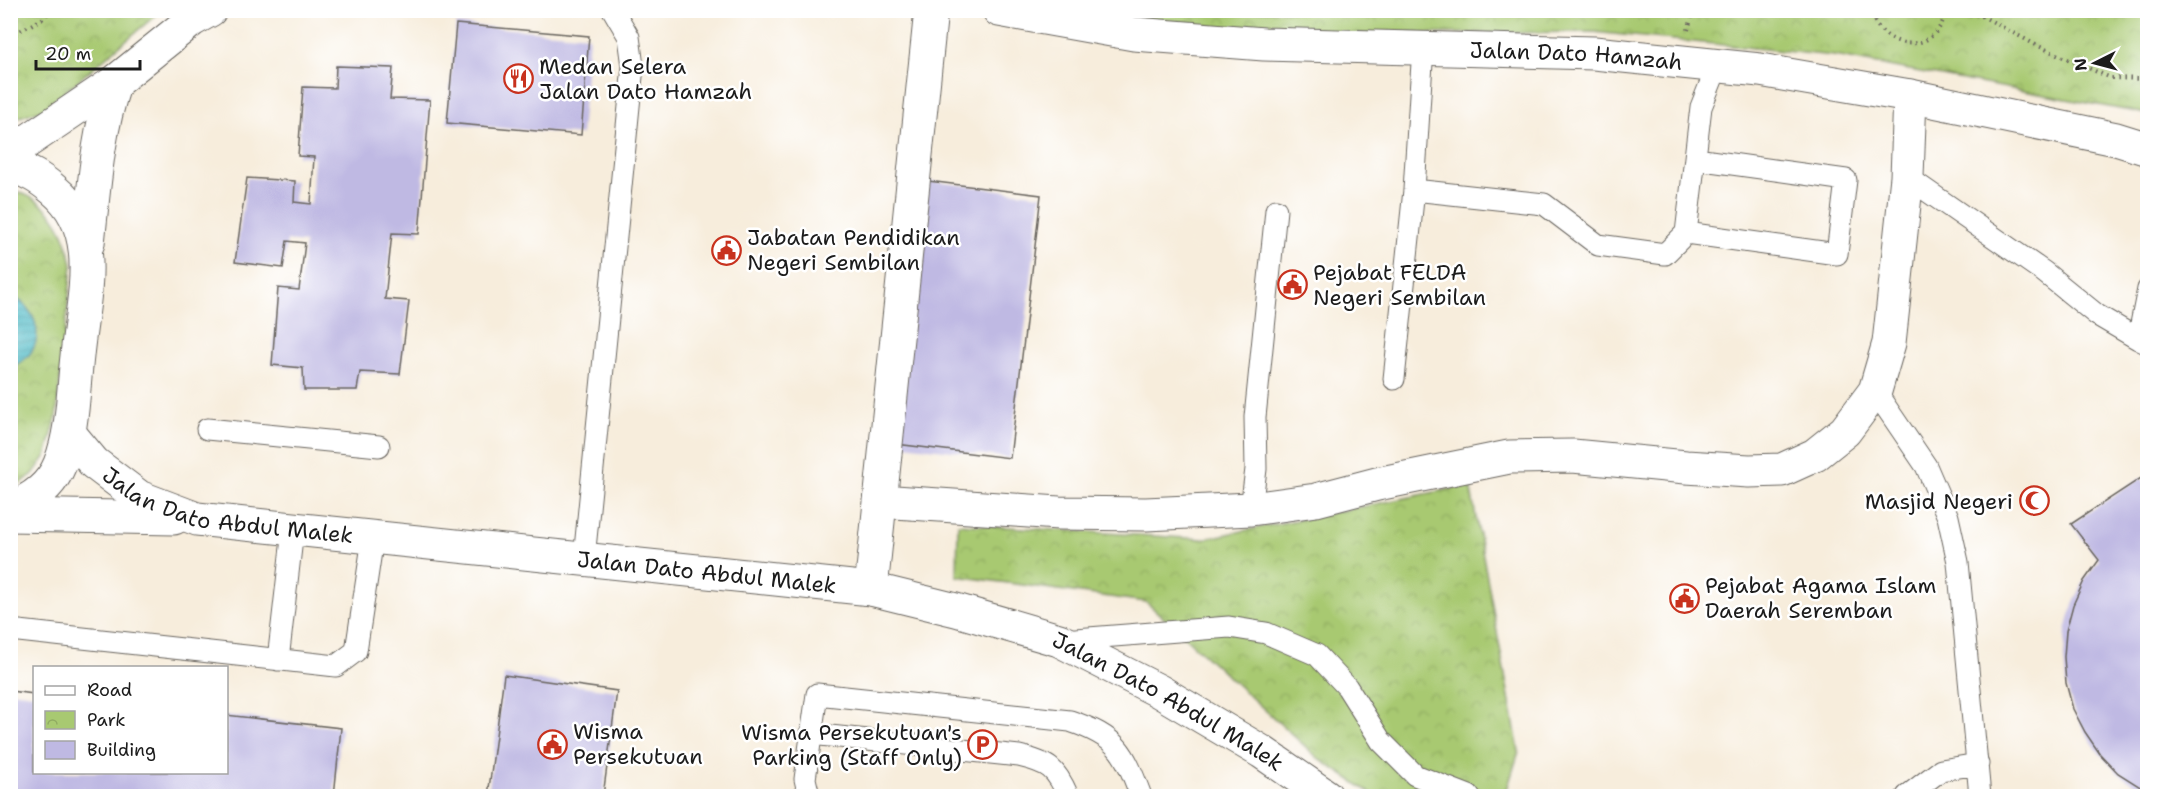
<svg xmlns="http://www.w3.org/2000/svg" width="2158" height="807" font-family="'Shantell Sans',sans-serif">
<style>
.park{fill:url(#park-crowns);stroke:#627246;stroke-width:1.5}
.water{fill:url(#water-rules);stroke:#346b71;stroke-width:1.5}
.building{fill:#bfb9e3}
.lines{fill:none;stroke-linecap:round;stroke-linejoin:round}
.service-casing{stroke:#69655f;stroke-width:23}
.minor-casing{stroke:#69655f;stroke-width:35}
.tertiary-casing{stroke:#69655f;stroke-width:35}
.secondary-casing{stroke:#69655f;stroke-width:35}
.path{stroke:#69655f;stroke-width:4;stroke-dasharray:1.5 4.5;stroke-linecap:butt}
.service{stroke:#fff;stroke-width:21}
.minor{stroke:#fff;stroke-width:33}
.tertiary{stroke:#fff;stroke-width:33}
.secondary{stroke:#fff;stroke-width:33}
.labels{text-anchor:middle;stroke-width:5;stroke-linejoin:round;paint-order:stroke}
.street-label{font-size:22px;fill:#1c1c1c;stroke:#fff}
.poi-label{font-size:22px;fill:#1c1c1c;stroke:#fff;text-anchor:start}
</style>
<defs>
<pattern id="park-crowns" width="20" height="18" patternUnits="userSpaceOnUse" patternTransform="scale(1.5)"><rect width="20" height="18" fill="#a8c971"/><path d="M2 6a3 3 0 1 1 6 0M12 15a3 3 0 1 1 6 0" fill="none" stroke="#90ac61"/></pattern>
<pattern id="water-rules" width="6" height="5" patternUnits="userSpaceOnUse" patternTransform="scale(1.5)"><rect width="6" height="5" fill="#4dbac6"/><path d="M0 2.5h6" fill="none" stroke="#439faa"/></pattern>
</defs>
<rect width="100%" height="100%" fill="#fff"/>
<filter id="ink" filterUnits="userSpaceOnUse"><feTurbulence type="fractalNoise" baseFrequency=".0167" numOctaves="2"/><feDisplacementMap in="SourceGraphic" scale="12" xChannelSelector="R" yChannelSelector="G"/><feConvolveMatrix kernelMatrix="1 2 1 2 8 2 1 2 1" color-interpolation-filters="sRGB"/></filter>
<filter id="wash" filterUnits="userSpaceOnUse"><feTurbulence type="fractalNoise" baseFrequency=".008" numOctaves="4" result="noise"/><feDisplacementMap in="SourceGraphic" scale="24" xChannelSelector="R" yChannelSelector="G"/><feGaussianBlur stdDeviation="1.35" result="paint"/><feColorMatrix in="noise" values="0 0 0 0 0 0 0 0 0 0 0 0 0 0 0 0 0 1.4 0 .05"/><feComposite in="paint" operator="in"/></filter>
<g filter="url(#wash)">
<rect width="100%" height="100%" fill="#f7eddc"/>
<path class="park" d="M11,10H161V11L44,109L11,120Z
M1091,11H2147V114L1834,56L1593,32L1279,35Z
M10,190C49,198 66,229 72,265L56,419L46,456L33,474L17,486L11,488Z
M1470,485L1519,751L1505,796H1375L1319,759L1146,602L957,576L958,524L1203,539Z"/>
<path class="water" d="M11,295C43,312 48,353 11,367Z"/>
<g id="blocks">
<path class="building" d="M456,24L589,36L581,135L447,123Z
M336,66L393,68L390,99L430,100L419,234L392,233L385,299L409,301L400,374L360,372L357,390H304L303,368L272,365L278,288L299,290L305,243L287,241L283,268L235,262L247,178L295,181L294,202L311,204L314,157L298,156L303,87L335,88Z
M928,181L1041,195L1010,458L896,444Z
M2141,478L2148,489V792L2118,773L2100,754L2085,732L2073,709L2066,683L2064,657L2066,631L2073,605L2084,581L2099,560L2071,524Z
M504,675L617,691L603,796H488Z
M10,691L34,694V772H226V715L341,728L334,796H10Z"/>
</g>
</g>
<g filter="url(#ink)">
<use href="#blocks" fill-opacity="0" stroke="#69655f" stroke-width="1.5"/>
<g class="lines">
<defs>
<path id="service" d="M1907,177L2044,272L2097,315L2138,339
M1414,190L1544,204L1598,245L1665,254L1686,233L1701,107L1717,67
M1686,233L1837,254L1846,180L1696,159
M2148,289L2138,339L2148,344
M1394,379L1414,190L1423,47
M1875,391L1926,466L1948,517L1958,562L1980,796
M207,429L379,446
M1251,509L1256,469L1255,417L1276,210
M584,559L633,66L629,37L613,10
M10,630L336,666L356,651L373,538
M1063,640L1229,627L1266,633L1317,655L1347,687L1381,741L1415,775L1469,796
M278,660L293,530
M811,734L1019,756C1049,763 1056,768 1068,796
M809,796L805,779L817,694L1070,721C1118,737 1124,751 1141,796
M1907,796L1941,770L1978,764"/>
<path id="minor" d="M880,501L1059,513L1146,514L1251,509L1316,500L1377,484L1509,457L1573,456L1686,467L1749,471L1782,470L1815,455L1845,431L1875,391L1889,343L1907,177L1910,96
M871,589L931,10"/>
<g id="tertiary">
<path id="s1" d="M69,433L94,463L139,497L197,519L871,589L956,610L1059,640L1159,691L1262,752L1326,796"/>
<path d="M10,515L174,518"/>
</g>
<g id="secondary">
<path id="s2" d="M999,10L1134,34L1264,44L1594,53L1760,70L1910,96L2116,139L2148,149"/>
<path d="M10,153L115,82L192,20L210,10"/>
<path d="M10,167C28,170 41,179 54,190C104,231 82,300 77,356C73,392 73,431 60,464C51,486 32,500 10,508"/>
<path d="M88,243C94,188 97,135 115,82"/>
</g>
</defs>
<use href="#service" class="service-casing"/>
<use href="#minor" class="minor-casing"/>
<use href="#tertiary" class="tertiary-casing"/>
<use href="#secondary" class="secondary-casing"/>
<path class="path" d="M1870,10C1882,53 1938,56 1946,10
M1946,13L1980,15L2036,45L2111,78L2148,79
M1688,30L1694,10
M10,36L42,19L51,10"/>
<use href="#service" class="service"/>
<use href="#minor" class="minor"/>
<use href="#tertiary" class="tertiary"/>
<use href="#secondary" class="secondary"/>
</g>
</g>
<defs>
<symbol id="restaurant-ring" viewBox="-11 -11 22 22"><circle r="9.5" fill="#fff" stroke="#c8321e" stroke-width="1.5"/><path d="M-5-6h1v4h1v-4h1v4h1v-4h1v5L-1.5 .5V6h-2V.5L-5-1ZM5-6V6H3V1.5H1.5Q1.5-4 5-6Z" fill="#c8321e"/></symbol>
<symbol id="civic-ring" viewBox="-11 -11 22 22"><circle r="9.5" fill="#fff" stroke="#c8321e" stroke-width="1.5"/><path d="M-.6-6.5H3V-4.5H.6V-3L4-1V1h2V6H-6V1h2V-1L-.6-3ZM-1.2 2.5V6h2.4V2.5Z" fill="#c8321e"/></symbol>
<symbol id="mosque-ring" viewBox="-11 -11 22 22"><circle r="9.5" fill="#fff" stroke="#c8321e" stroke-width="1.5"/><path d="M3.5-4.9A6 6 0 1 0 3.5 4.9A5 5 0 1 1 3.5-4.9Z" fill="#c8321e"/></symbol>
<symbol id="parking-ring" viewBox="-11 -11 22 22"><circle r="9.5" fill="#fff" stroke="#c8321e" stroke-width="1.5"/><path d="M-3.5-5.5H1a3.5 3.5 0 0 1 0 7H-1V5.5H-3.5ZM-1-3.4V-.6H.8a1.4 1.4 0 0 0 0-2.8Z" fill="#c8321e"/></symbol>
</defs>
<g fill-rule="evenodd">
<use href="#restaurant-ring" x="502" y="62" width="33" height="33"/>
<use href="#civic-ring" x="710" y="234" width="33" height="33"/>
<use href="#civic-ring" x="1276" y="268" width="33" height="33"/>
<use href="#mosque-ring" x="2018" y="484" width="33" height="33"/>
<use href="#civic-ring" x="1668" y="582" width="33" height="33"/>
<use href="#civic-ring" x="536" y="728" width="33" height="33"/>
<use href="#parking-ring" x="966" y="728" width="33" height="33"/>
</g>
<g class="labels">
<g class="street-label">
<text dy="8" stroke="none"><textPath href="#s2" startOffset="580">Jalan Dato Hamzah</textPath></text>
<text dy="8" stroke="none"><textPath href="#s1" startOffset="184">Jalan Dato Abdul Malek</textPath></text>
<text dy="8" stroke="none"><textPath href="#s1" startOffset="670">Jalan Dato Abdul Malek</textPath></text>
<text dy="8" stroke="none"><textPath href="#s1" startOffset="1155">Jalan Dato Abdul Malek</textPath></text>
</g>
<g class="poi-label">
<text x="539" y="74">Medan Selera<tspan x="539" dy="25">Jalan Dato Hamzah</tspan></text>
<text x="747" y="245">Jabatan Pendidikan<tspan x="747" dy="25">Negeri Sembilan</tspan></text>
<text x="1313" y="280">Pejabat FELDA<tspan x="1313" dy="25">Negeri Sembilan</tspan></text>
<text x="2013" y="509" text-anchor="end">Masjid Negeri</text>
<text x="1705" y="593">Pejabat Agama Islam<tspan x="1705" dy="25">Daerah Seremban</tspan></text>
<text x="573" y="739">Wisma<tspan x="573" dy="25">Persekutuan</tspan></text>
<text x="962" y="740" text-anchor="end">Wisma Persekutuan's<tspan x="962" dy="25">Parking (Staff Only)</tspan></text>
</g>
</g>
<rect width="2158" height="807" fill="none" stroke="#fff" stroke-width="36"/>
<rect x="33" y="666" width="195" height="108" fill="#ffffff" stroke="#a4a4a4" stroke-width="1.5"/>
<rect x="45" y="686" width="30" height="9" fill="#ffffff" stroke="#a4a4a4" stroke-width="1.5"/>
<text x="87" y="696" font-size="18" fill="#1c1c1c">Road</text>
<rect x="45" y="711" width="30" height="18" fill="url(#park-crowns)" stroke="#a4a4a4" stroke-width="1.5"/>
<text x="87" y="726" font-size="18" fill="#1c1c1c">Park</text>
<rect x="45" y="741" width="30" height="18" fill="#bfb9e3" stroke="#a4a4a4" stroke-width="1.5"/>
<text x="87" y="756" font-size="18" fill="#1c1c1c">Building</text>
<g transform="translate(2095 63) rotate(264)" stroke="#ffffff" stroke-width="4.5" paint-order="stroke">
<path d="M0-4.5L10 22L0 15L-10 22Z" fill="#1c1c1c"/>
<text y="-9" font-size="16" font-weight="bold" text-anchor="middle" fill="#1c1c1c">N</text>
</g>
<path d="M36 60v9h104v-9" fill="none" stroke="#1c1c1c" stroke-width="3"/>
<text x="45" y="60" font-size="18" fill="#1c1c1c" stroke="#ffffff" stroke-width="4.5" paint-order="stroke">20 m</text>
</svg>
